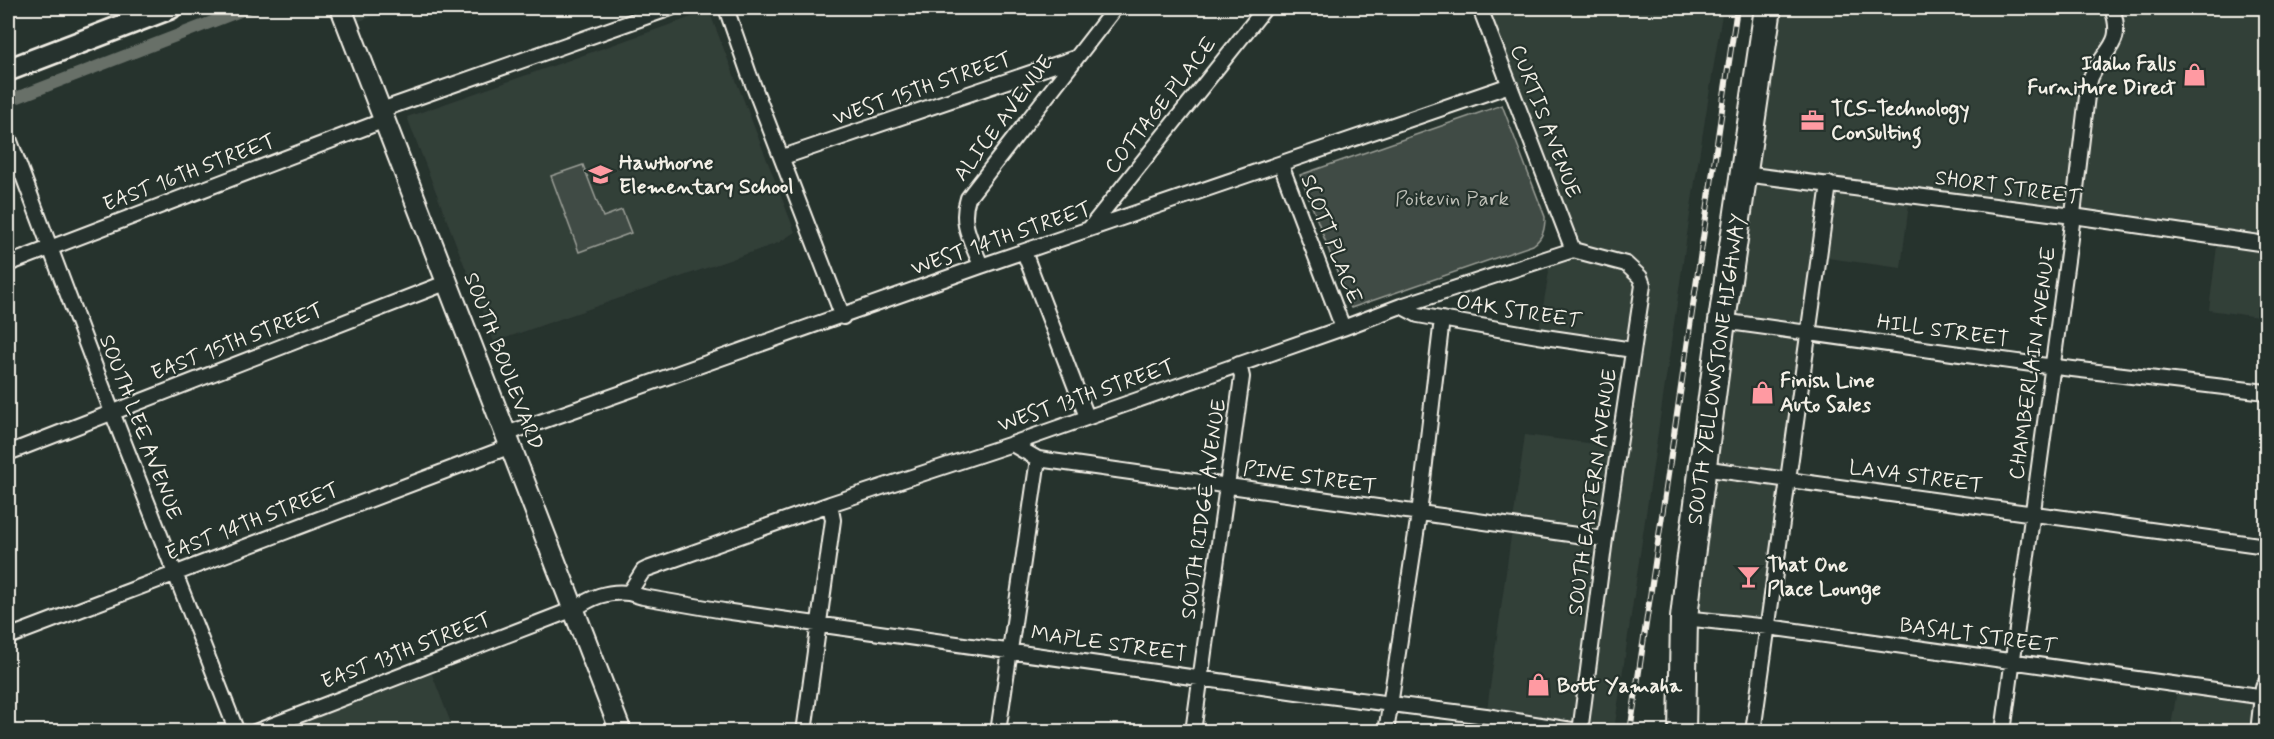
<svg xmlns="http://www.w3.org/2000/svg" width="2274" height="739" font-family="Mynerve,sans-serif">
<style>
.built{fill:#333f39}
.park{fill:#414b45;stroke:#9a9e96;stroke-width:1.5}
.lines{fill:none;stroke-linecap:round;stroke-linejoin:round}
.canal{stroke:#676f68;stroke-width:12}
.street-casing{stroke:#f4f1e8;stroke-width:18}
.secondary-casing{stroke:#f4f1e8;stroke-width:24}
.primary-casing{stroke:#f4f1e8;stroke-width:26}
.highway-casing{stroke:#f4f1e8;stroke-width:30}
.street{stroke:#26332d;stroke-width:14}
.secondary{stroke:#26332d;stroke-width:20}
.primary{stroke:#26332d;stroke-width:21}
.highway{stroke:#26332d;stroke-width:26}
.rail-casing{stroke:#f4f1e8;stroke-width:6}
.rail{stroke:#26332d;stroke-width:4;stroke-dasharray:11;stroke-linecap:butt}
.labels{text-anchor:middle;stroke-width:4.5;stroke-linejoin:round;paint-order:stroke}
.poi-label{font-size:21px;font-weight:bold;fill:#f4f1e8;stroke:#26332d;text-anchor:start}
.street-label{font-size:21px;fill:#f4f1e8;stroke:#26332d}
.park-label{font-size:21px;fill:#bebfb7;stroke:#26332d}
</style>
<rect width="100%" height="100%" fill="#26332d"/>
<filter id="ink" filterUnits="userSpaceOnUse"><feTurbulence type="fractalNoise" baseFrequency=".0167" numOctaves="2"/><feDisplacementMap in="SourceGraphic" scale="12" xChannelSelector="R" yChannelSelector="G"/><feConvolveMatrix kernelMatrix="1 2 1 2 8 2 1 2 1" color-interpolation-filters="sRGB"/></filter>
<g filter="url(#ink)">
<path class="built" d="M341,8H397L348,25Z
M1481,8H1723L1693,194L1614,731H1484L1525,435L1619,447L1633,350L1538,336L1549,272L1545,258L1572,250Z
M1779,8H2266V318L2209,310L2218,238L1910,195L1901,268L1820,257L1768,627L1695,619L1711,468Z
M709,11L795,232L778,243L494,342L407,117Z
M428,664L454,731L254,732Z
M2178,685L2265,697L2266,731L2170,732Z"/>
<path class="park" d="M1502,105L1545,217C1545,229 1543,238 1533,245L1351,308L1300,175Z
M583,165L603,217L622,210L631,233L579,252L551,176Z"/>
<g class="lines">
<path class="canal" d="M8,101L248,8"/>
<defs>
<path id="street" d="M726,8L749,74L843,317
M1480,8L1573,250
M381,110L671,8
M8,136L112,412L237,732
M783,157L1075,58
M1281,165L1343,328
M1744,174L2073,216L2266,244
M1089,229L1265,8
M1024,252L1087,417
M8,264L385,120
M981,266C972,241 959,224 968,198L1115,8
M1401,306L1418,315L1538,336L1633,350
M1722,321L2039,365L2266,392
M506,434L981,266L1510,85
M1012,444L1038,459L1605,539
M8,453L448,282
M1702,468L2266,546
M629,593L643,597L724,611L1297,692L1486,716L1584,732
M1684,618L1768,627L2265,697
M8,637L511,446
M255,732L574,609C591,598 607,590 629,593L643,571L647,569L830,504L1012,444L1343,328L1401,306L1573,250L1626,264L1640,277L1643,285L1605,539L1580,732
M804,732L833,520L830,504
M998,732L1038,459
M1193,732L1242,377L1239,364
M1386,732L1419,514L1442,319
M1753,732L1829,184
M2003,732L2071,231L2087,96C2088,90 2089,83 2091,77C2105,47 2125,46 2112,8"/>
<path id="secondary" d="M341,8L621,732
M2261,732L2266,687"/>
<path id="primary" d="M8,70L170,8"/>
<path id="highway" d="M1682,732L1684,618L1690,564L1722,321L1768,8"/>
</defs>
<use href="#street" class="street-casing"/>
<use href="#secondary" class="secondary-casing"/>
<use href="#primary" class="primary-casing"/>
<use href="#highway" class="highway-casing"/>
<use href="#street" class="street"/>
<use href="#secondary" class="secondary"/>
<use href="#primary" class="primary"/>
<use href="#highway" class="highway"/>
<defs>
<path id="rail" d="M1630,732L1737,8"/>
</defs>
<use href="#rail" class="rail-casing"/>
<use href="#rail" class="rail"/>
</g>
</g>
<defs>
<symbol id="shop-bare" viewBox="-9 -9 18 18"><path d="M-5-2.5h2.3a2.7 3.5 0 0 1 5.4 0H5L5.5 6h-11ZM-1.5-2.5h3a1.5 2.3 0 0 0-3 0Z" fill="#ff9aa2" stroke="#26332d" stroke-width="2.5" paint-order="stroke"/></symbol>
<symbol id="office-bare" viewBox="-9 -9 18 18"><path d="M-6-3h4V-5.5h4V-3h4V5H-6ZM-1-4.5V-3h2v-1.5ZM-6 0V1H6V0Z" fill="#ff9aa2" stroke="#26332d" stroke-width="2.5" paint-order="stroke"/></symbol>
<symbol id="school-bare" viewBox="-9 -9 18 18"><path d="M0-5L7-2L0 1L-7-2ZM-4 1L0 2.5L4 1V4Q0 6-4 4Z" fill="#ff9aa2" stroke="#26332d" stroke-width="2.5" paint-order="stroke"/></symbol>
<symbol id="bar-bare" viewBox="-9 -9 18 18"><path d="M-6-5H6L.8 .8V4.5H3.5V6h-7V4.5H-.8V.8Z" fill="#ff9aa2" stroke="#26332d" stroke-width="2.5" paint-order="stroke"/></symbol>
</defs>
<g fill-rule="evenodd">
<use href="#shop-bare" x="2178" y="58" width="33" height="33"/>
<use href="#office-bare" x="1796" y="104" width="33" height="33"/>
<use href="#school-bare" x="584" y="158" width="33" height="33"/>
<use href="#shop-bare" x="1746" y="376" width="33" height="33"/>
<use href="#bar-bare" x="1732" y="560" width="33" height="33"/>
<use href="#shop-bare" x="1522" y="668" width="33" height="33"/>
</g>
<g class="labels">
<g class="poi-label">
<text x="2176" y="70" text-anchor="end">Idaho Falls<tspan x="2176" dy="24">Furniture Direct</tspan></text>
<text x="1831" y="115">TCS-Technology<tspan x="1831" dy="24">Consulting</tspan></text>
<text x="619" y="169">Hawthorne<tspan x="619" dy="24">Elementary School</tspan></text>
<text x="1780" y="387">Finish Line<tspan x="1780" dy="24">Auto Sales</tspan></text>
<text x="1767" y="571">That One<tspan x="1767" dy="24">Place Lounge</tspan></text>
<text x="1557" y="692">Bott Yamaha</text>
</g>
<g class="street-label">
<text transform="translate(922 88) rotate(-19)" y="7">WEST 15TH STREET</text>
<text transform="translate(1160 105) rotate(-52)" y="7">COTTAGE PLACE</text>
<text transform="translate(1003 118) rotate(-53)" y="7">ALICE AVENUE</text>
<text transform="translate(1546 121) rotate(69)" y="7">CURTIS AVENUE</text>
<text transform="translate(189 172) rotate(-21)" y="7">EAST 16TH STREET</text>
<text transform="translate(2008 187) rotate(8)" y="7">SHORT STREET</text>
<text transform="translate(1001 238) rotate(-19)" y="7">WEST 14TH STREET</text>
<text transform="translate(1332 239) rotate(69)" y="7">SCOTT PLACE</text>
<text transform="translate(1519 311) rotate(9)" y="7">OAK STREET</text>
<text transform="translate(1943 330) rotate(8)" y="7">HILL STREET</text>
<text transform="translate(237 341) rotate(-21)" y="7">EAST 15TH STREET</text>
<text transform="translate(504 361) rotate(69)" y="7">SOUTH BOULEVARD</text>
<text transform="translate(2032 363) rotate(-82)" y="7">CHAMBERLAIN AVENUE</text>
<text transform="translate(1716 369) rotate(-82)" y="7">SOUTH YELLOWSTONE HIGHWAY</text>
<text transform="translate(1086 395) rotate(-19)" y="7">WEST 13TH STREET</text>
<text transform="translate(141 427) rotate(69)" y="7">SOUTH LEE AVENUE</text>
<text transform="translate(1916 476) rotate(8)" y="7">LAVA STREET</text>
<text transform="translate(1310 477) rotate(8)" y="7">PINE STREET</text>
<text transform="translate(1592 492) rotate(-82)" y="7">SOUTH EASTERN AVENUE</text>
<text transform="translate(1203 509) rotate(-82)" y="7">SOUTH RIDGE AVENUE</text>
<text transform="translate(252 521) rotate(-21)" y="7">EAST 14TH STREET</text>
<text transform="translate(1978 635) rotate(8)" y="7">BASALT STREET</text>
<text transform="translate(1109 643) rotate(8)" y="7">MAPLE STREET</text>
<text transform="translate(406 650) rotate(-21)" y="7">EAST 13TH STREET</text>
</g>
<g class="park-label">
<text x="1452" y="205">Poitevin Park</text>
</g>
</g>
<rect width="2274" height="739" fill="none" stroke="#26332d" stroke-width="30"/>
<rect x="15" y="15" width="2244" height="709" fill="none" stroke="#f4f1e8" stroke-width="2" filter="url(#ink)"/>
</svg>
